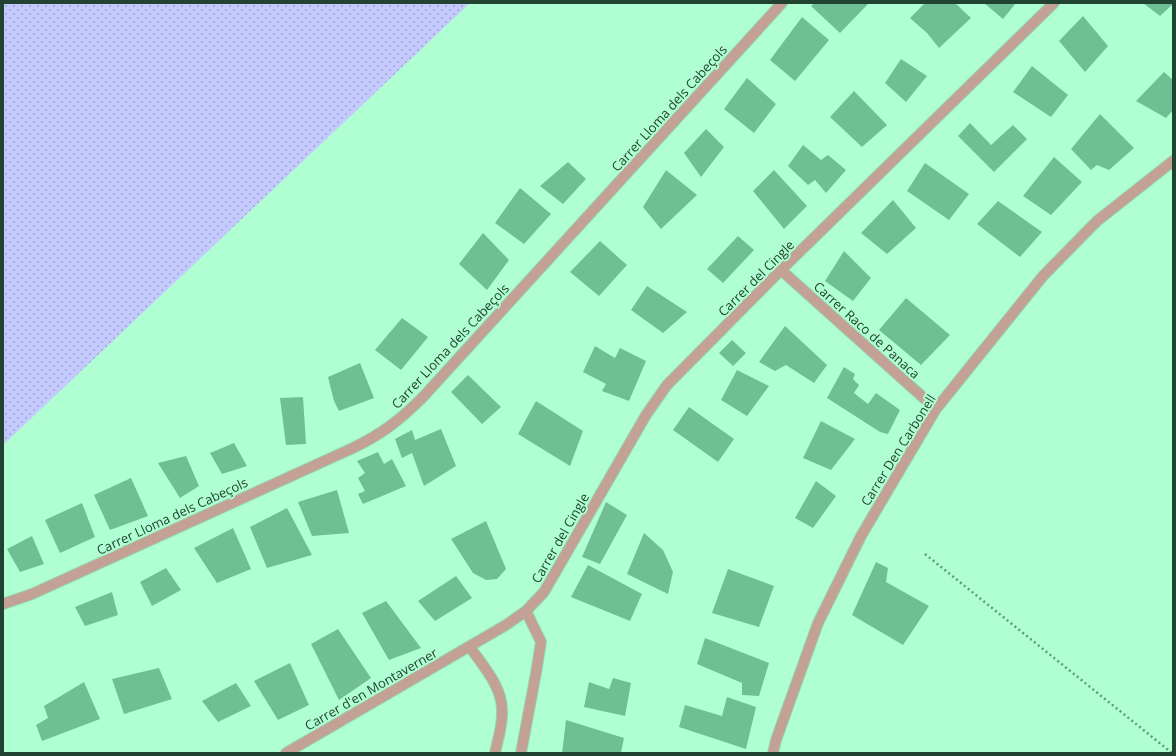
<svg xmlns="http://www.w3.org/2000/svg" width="1176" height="756" font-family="'Open Sans',sans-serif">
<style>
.grass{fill:url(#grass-dots)}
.building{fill:#70be94}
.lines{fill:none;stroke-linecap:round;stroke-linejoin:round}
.street-casing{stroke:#94d9b2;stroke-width:12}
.path{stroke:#63997c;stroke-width:2.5;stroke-dasharray:2 3;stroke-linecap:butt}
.street{stroke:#c3a195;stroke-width:10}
.labels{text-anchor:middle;stroke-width:4;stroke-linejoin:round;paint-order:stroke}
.street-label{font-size:13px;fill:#224332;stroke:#b0ffd2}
</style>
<defs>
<pattern id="grass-dots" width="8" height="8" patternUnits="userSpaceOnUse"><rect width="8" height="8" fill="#c4cafd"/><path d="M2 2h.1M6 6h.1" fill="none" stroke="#9fa6cd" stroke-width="1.8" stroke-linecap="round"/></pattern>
</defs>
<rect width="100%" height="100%" fill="#b0ffd2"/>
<path class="grass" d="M3,3H470L3,445Z"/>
<path class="building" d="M815,3H869L840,33L811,6Z
M925,3H955L971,18L939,48L927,33L910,18Z
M984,3H1016L1003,19Z
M1143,3H1173V4L1160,16Z
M1083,16L1108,46L1085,72L1059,41Z
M802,17L829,40L795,81L770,60Z
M901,59L927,76L906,102L885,83Z
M1032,66L1068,95L1051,117L1013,92Z
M1164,72L1173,80V110L1166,118L1136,101Z
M747,78L776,104L754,133L724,109Z
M854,91L887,125L862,147L830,117Z
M1100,114L1134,148L1109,170L1097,165L1091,170L1071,149Z
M970,123L991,145L1013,125L1027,139L994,172L958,136Z
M706,129L724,147L701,177L684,153Z
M803,145L821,160L828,155L846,170L826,193L815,180L808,185L788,166Z
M1054,157L1082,182L1051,215L1023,196Z
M568,162L586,179L563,204L540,186Z
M925,163L969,194L949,220L907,191Z
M666,170L697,195L661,229L643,207Z
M774,170L807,206L784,229L753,191Z
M520,188L551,214L524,244L495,223Z
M893,200L916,228L887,254L861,233Z
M998,201L1042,232L1020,257L977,224Z
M483,233L509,260L487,290L459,264Z
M738,236L754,250L723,283L707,269Z
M600,241L627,265L599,296L570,272Z
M844,251L871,278L853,301L825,281Z
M647,286L687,312L663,333L631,310Z
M906,298L950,335L921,365L879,330Z
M402,318L428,337L401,370L375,350Z
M785,326L827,365L814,383L786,365L775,371L759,362Z
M732,340L746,353L733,366L719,353Z
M595,346L615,358L620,348L646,361L629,401L602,391L606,384L583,372Z
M360,363L374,398L339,411L334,401L328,377Z
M844,367L855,374L853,379L859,385L854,393L868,404L876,393L900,410L888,434L880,432L827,398Z
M737,370L769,386L747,416L721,400Z
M468,375L501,407L482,424L451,392Z
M303,397L306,444L286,445L280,398Z
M536,401L583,431L570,466L518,434Z
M689,407L734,439L718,462L673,430Z
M821,421L855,439L831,470L803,458Z
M441,429L456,466L424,486L412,453L402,458L395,439L412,430L415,440Z
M234,443L247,466L222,474L210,453Z
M378,452L384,464L392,459L406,486L363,504L358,494L365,491L358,478L365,473L357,461Z
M186,456L199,486L180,498L158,463Z
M131,478L148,516L110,530L94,495Z
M816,481L836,496L813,528L795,518Z
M337,490L349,533L312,536L298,502Z
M606,502L627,515L600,564L582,557Z
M82,503L95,537L60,553L45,520Z
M287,508L312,555L267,568L250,527Z
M486,521L506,569L497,579L486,580L473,573L451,539Z
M233,528L251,569L217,583L194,548Z
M644,533L663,550L673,572L668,594L627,574Z
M32,536L44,564L20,572L7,549Z
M876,562L888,568L886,582L929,606L903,645L852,615Z
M588,565L642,594L630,621L571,597Z
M166,568L181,590L152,606L140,582Z
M728,569L774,586L759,627L712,613Z
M456,576L472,598L435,621L418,601Z
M112,592L118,615L85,626L75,607Z
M386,601L421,648L389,660L362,613Z
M338,629L371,678L339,700L311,644Z
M705,638L769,663L759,696L742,695V683L697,664Z
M290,663L309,705L278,720L254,681Z
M159,668L172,699L124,714L112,679Z
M613,678L631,683L625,716L584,707L589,682L609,689Z
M84,682L100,719L42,741L36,725L48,718L44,706Z
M236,683L251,706L218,722L202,701Z
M727,697L756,707L746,749L679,727L685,705L722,716Z
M566,720L624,738L621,753H562Z"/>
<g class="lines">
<defs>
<path id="street" d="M781,270L936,409
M3,604L32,594L353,448C382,434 400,420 423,397L782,3
M470,647C482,665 502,686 502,710C503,724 498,739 495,753
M286,753L506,625L526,611L544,592L646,415L667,385L781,270L1054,3
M521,753L536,673L541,642L526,611
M773,753L776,740L818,623L861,536L936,409L1043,276L1097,221L1173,161"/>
</defs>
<use href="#street" class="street-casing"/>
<path class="path" d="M925,554L1172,753"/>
<use href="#street" class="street"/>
</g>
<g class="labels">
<g class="street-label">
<text transform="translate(669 108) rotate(-48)" y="5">Carrer Lloma dels Cabeçols</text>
<text transform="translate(756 278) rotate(-45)" y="5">Carrer del Cingle</text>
<text transform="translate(867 330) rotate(42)" y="5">Carrer Raco de Panaca</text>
<text transform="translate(450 346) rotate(-47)" y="5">Carrer Lloma dels Cabeçols</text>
<text transform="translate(898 450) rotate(-58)" y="5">Carrer Den Carbonell</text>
<text transform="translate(172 516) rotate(-25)" y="5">Carrer Lloma dels Cabeçols</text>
<text transform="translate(560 538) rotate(-60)" y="5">Carrer del Cingle</text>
<text transform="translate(371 689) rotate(-30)" y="5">Carrer d'en Montaverner</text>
</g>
</g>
<rect width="1176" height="756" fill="none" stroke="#224332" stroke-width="8"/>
</svg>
